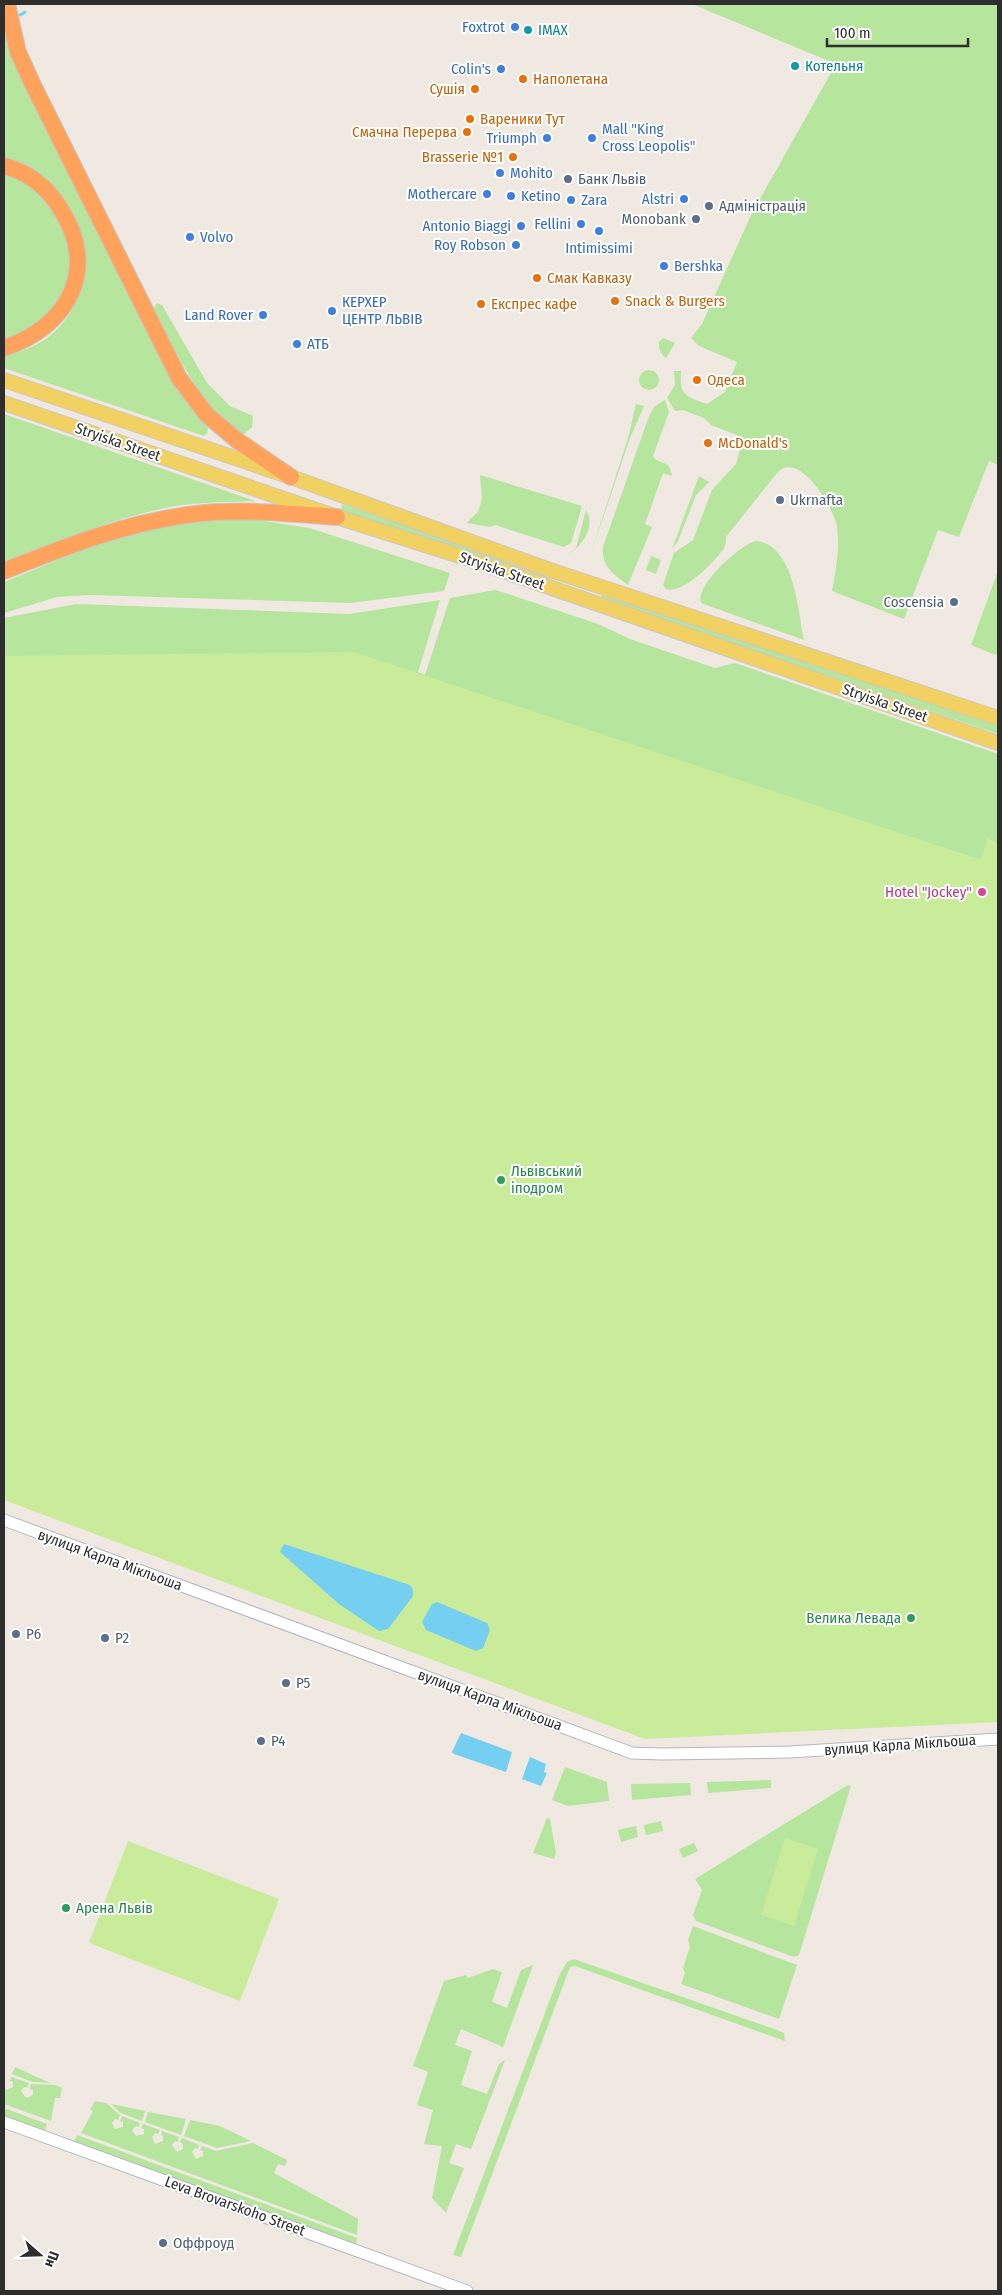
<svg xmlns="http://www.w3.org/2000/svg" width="1002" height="2295" font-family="'Fira Sans Condensed',sans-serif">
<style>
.green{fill:#b6e59e}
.pitch{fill:#c9ec9a}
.water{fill:#75cff0}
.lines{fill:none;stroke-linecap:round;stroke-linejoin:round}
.stream{stroke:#75cff0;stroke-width:3}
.minor-casing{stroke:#b4b7c1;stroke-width:13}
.major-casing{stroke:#c9c9c9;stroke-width:16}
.highway-casing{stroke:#c9c9c9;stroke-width:18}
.minor{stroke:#fff;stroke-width:11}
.major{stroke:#f2d163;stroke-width:14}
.highway{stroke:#ffa35c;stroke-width:16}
.shop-dot{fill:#3f7fe0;stroke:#fff;stroke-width:2}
.culture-dot{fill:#0f9aa8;stroke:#fff;stroke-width:2}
.food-dot{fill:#e8710a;stroke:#fff;stroke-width:2}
.service-dot{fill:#5c6f8a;stroke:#fff;stroke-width:2}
.hotel-dot{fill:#d1479c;stroke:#fff;stroke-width:2}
.leisure-dot{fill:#2e9e5b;stroke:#fff;stroke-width:2}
.labels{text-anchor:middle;stroke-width:4;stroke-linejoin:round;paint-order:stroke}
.shop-label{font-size:15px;fill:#366cbe;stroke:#fff;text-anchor:end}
.culture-label{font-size:15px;fill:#0d838f;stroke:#fff;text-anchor:start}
.food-label{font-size:15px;fill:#c56008;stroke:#fff;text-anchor:start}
.service-label{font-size:15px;fill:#4e5e75;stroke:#fff;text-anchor:start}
.street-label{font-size:15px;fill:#2e2e2e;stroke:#fff}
.hotel-label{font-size:15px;fill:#b23c85;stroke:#fff;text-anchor:end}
.leisure-label{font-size:15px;fill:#27864d;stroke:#fff;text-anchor:start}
</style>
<rect width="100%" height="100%" fill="#efe9e1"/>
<path class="green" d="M692,4H998V465L989,461L959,537L938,530L904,619L832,591C836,570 840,547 837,526C833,507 799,449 777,473L726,537C726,541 726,545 724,548C715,562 682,595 666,589L663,585L674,553L693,540L712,490L736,464L742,442L737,435L711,425L704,418L683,410L675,411L667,398L675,385L674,371H681C679,396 685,396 707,404L725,392L737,362L699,346L691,338L702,324L752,213L836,64Z
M4,25L20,73L208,427L207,434L204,436L4,368V356C20,352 40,345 52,334C95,298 96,228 56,190C50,185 43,181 37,177C26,169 16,161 4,158Z
M4,172L37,190L62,224L70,260L68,277L63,295L38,325L4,340Z
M157,303L162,305L207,383L230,406L253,416L252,427L242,436L209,408L151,312Z
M663,338L675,343L666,358C660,353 659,350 659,342Z
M639 380a10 10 0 1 1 20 0a10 10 0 1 1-20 0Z
M665,400L669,412L653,456L656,460L668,465L672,474L671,476L663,473L645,524L652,527L628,585C614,575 601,566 603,547L649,416L655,406Z
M636,404L644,406L630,438L590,557L628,438Z
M4,414L255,501C229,502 201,502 175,506C115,517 60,541 4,563Z
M480,475L582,506L571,543L564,547L495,525L490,527L467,523C469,519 475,516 478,511C485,498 480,488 480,475Z
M699,476L709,482L696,495L678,541L672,549Z
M342,504L548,575L550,579L341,512Z
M586,510C596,526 583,546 568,554L576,548Z
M203,518H245L309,528L450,573L444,591L350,603L89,595L57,597L4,613V582L101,542L162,525Z
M755,541C794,543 798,610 804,640L701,603C695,585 739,546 755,541Z
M651,556L661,560L656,574L646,570Z
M998,571V649L996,655L971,645Z
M496,590L598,624L630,639L715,668L735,663L998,754V843L988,839L981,860L873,825L4,706V618L76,604L349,614L440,600L418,672L425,675L450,598Z
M607,594L998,726V734L605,600L601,596Z
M565,1767L607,1782L609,1801L568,1806L552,1800Z
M771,1780V1788L708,1793L707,1782Z
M690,1783L691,1795L632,1800L631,1784Z
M848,1785L851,1786L799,1955L794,1957L696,1921L693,1915L702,1890L695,1879Z
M547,1818L550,1819L556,1853L554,1859L533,1853Z
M661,1821L663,1831L646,1835L644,1825Z
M636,1826L638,1837L621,1842L618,1830Z
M694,1843L698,1851L683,1858L679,1849Z
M693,1926L797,1965L779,2019L681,1984L685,1973L683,1968L690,1947L688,1940Z
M574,1959L777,2030L784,2033L785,2041L575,1966L570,1967L461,2257L453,2255L559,1976L567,1962Z
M533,1965L503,2047L461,2029L455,2045L472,2051L461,2085L487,2094L499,2064L505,2060L471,2149L456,2144L449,2163L464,2168L446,2213L432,2198L442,2146L424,2144L433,2110L417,2105L428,2072L413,2066L444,1981L466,1975L468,1978L493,1969L502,1972L492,2002L507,2008L521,1970Z
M15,2067L50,2083L33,2082L12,2074Z
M11,2077L29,2083L27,2088L24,2087L21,2091L26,2098L33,2095V2090L30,2089L31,2084L55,2085L62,2088L60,2098H55L51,2121L4,2104V2087L6,2090L13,2087V2082L10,2081Z
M95,2101L106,2103L120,2115L118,2120L115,2119L112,2123L115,2129L123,2127V2122L120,2121L122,2116L140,2123L139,2127L136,2126L132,2130L136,2136L144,2134V2129L141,2128L143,2124L160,2130L158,2134L155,2133L152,2137L155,2144L163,2141V2136L161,2135L162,2131L179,2137L178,2142L175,2141L172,2145L177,2152L183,2149V2144L180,2142L182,2138L199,2145L198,2149L195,2148L192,2152L196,2159L203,2156V2151L200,2150L202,2146L216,2151L253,2143L287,2160L285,2166L278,2164L274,2173L358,2219L357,2235L81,2133L93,2111L90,2109Z
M111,2104L145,2111L142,2121L121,2113Z
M4,2108L47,2124L45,2131L4,2116Z
M148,2112L186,2119L181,2135L145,2122Z
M190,2120L220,2126L251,2141L217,2148L184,2136Z
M77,2135L357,2238L356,2245L74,2142Z"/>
<path class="pitch" d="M354,652L981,860L988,839L998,843V1722L645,1739L4,1500V656Z
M785,1838L818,1849L794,1926L761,1915Z
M128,1841L279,1899L240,2001L89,1943Z"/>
<path class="water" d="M284,1544L410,1585L413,1590V1596L388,1629L379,1631L339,1604L280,1552Z
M437,1602L487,1623L490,1630L483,1648L476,1651L426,1630L422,1622L432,1604Z
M461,1733L512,1752L506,1772L454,1754L452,1752Z
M530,1757L546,1764L544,1772L547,1773L541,1786L522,1779Z"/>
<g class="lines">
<path class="stream" d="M20,15L25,12"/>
<defs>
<path id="minor" d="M4,1520L632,1753L662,1754L790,1752L998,1739
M4,2122L467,2291"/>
<path id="major" d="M4,380L291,477L550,570L998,718
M4,403L337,517L460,556L998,743"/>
<path id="highway" d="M7,4L18,52L32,83L179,378L206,414L238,441L291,477
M4,166C28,172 47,187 60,208C100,269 68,327 4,348
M4,571C69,545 133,520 204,513C247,509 293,514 337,517"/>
</defs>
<use href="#minor" class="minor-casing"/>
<use href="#major" class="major-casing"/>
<use href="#highway" class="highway-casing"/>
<use href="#minor" class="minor"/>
<use href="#major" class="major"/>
<use href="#highway" class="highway"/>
</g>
<g class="shop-dot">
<circle cx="515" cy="27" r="5"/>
<circle cx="501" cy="69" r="5"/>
<circle cx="547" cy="138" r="5"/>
<circle cx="592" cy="138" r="5"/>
<circle cx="500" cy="173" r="5"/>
<circle cx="487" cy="194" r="5"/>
<circle cx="511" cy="196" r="5"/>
<circle cx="684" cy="199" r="5"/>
<circle cx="571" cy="200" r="5"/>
<circle cx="581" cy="224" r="5"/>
<circle cx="521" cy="226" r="5"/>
<circle cx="599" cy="231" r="5"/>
<circle cx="190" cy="237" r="5"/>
<circle cx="516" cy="245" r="5"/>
<circle cx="664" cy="266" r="5"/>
<circle cx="332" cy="311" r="5"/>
<circle cx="263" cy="315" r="5"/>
<circle cx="297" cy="344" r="5"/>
</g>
<g class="culture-dot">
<circle cx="528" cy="30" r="5"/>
<circle cx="795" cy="66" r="5"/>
</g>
<g class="food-dot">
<circle cx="523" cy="79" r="5"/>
<circle cx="475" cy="89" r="5"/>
<circle cx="470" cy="119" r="5"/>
<circle cx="467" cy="132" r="5"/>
<circle cx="513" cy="157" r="5"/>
<circle cx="537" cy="278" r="5"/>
<circle cx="615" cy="301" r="5"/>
<circle cx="481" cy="304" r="5"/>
<circle cx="697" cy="380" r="5"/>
<circle cx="708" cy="443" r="5"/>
</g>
<g class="service-dot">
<circle cx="568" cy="179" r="5"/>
<circle cx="709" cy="206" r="5"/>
<circle cx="696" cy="219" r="5"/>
<circle cx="780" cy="500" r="5"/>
<circle cx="954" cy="602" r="5"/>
<circle cx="16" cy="1634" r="5"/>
<circle cx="105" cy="1638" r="5"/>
<circle cx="286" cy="1683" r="5"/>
<circle cx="261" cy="1741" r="5"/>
<circle cx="163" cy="2243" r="5"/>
</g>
<circle class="hotel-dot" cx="982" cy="892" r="5"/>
<g class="leisure-dot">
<circle cx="501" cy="1180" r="5"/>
<circle cx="911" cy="1618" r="5"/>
<circle cx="66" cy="1908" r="5"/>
</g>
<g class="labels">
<g class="shop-label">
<text x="505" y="32">Foxtrot</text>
<text x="491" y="74">Colin's</text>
<text x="602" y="134" text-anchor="start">Mall "King<tspan x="602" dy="17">Cross Leopolis"</tspan></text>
<text x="537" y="143">Triumph</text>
<text x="510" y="178" text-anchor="start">Mohito</text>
<text x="477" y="199">Mothercare</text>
<text x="521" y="201" text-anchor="start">Ketino</text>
<text x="674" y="204">Alstri</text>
<text x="581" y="205" text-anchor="start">Zara</text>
<text x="571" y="229">Fellini</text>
<text x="511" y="231">Antonio Biaggi</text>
<text x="200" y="242" text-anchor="start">Volvo</text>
<text x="506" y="250">Roy Robson</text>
<text x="599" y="253" text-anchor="middle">Intimissimi</text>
<text x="674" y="271" text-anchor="start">Bershka</text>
<text x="342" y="307" text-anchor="start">КЕРХЕР<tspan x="342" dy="17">ЦЕНТР ЛЬВІВ</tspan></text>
<text x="253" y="320">Land Rover</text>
<text x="307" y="349" text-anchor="start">АТБ</text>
</g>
<g class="culture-label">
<text x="538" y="35">IMAX</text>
<text x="805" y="71">Котельня</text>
</g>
<g class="food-label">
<text x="533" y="84">Наполетана</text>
<text x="465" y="94" text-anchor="end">Сушія</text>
<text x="480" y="124">Вареники Тут</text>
<text x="457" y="137" text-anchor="end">Смачна Перерва</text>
<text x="503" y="162" text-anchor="end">Brasserie №1</text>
<text x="547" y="283">Смак Кавказу</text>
<text x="625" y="306">Snack &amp; Burgers</text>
<text x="491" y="309">Експрес кафе</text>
<text x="707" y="385">Одеса</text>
<text x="718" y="448">McDonald's</text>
</g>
<g class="service-label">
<text x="578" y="184">Банк Львів</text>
<text x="719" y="211">Адміністрація</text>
<text x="686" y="224" text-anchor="end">Monobank</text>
<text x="790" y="505">Ukrnafta</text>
<text x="944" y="607" text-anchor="end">Coscensia</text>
<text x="26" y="1639">P6</text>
<text x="115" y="1643">P2</text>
<text x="296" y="1688">P5</text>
<text x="271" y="1746">P4</text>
<text x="173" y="2248">Оффроуд</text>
</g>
<g class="street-label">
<text transform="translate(118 442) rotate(19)" y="5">Stryiska Street</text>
<text transform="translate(502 571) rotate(19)" y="5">Stryiska Street</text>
<text transform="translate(885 703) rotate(19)" y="5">Stryiska Street</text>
<text transform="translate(110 1560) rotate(20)" y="5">вулиця Карла Мікльоша</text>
<text transform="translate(490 1700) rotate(20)" y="5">вулиця Карла Мікльоша</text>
<text transform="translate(900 1745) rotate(-4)" y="5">вулиця Карла Мікльоша</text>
<text transform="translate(235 2206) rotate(20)" y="5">Leva Brovarskoho Street</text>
</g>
<g class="hotel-label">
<text x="972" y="897">Hotel "Jockey"</text>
</g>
<g class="leisure-label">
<text x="511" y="1176">Львівський<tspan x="511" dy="17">іподром</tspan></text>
<text x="901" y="1623" text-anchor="end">Велика Левада</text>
<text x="76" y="1913">Арена Львів</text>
</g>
</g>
<rect width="1002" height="2295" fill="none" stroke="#2e2e2e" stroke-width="10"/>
<g transform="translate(40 2255) rotate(110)" stroke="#ffffff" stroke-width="4" paint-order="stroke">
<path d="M0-4L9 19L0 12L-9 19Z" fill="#2e2e2e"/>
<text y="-8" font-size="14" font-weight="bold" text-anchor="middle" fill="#2e2e2e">Пн</text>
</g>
<path d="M827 38v8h141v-8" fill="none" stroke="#2e2e2e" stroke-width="2.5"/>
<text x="834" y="38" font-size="15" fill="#2e2e2e" stroke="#ffffff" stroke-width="4" paint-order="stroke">100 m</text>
</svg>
